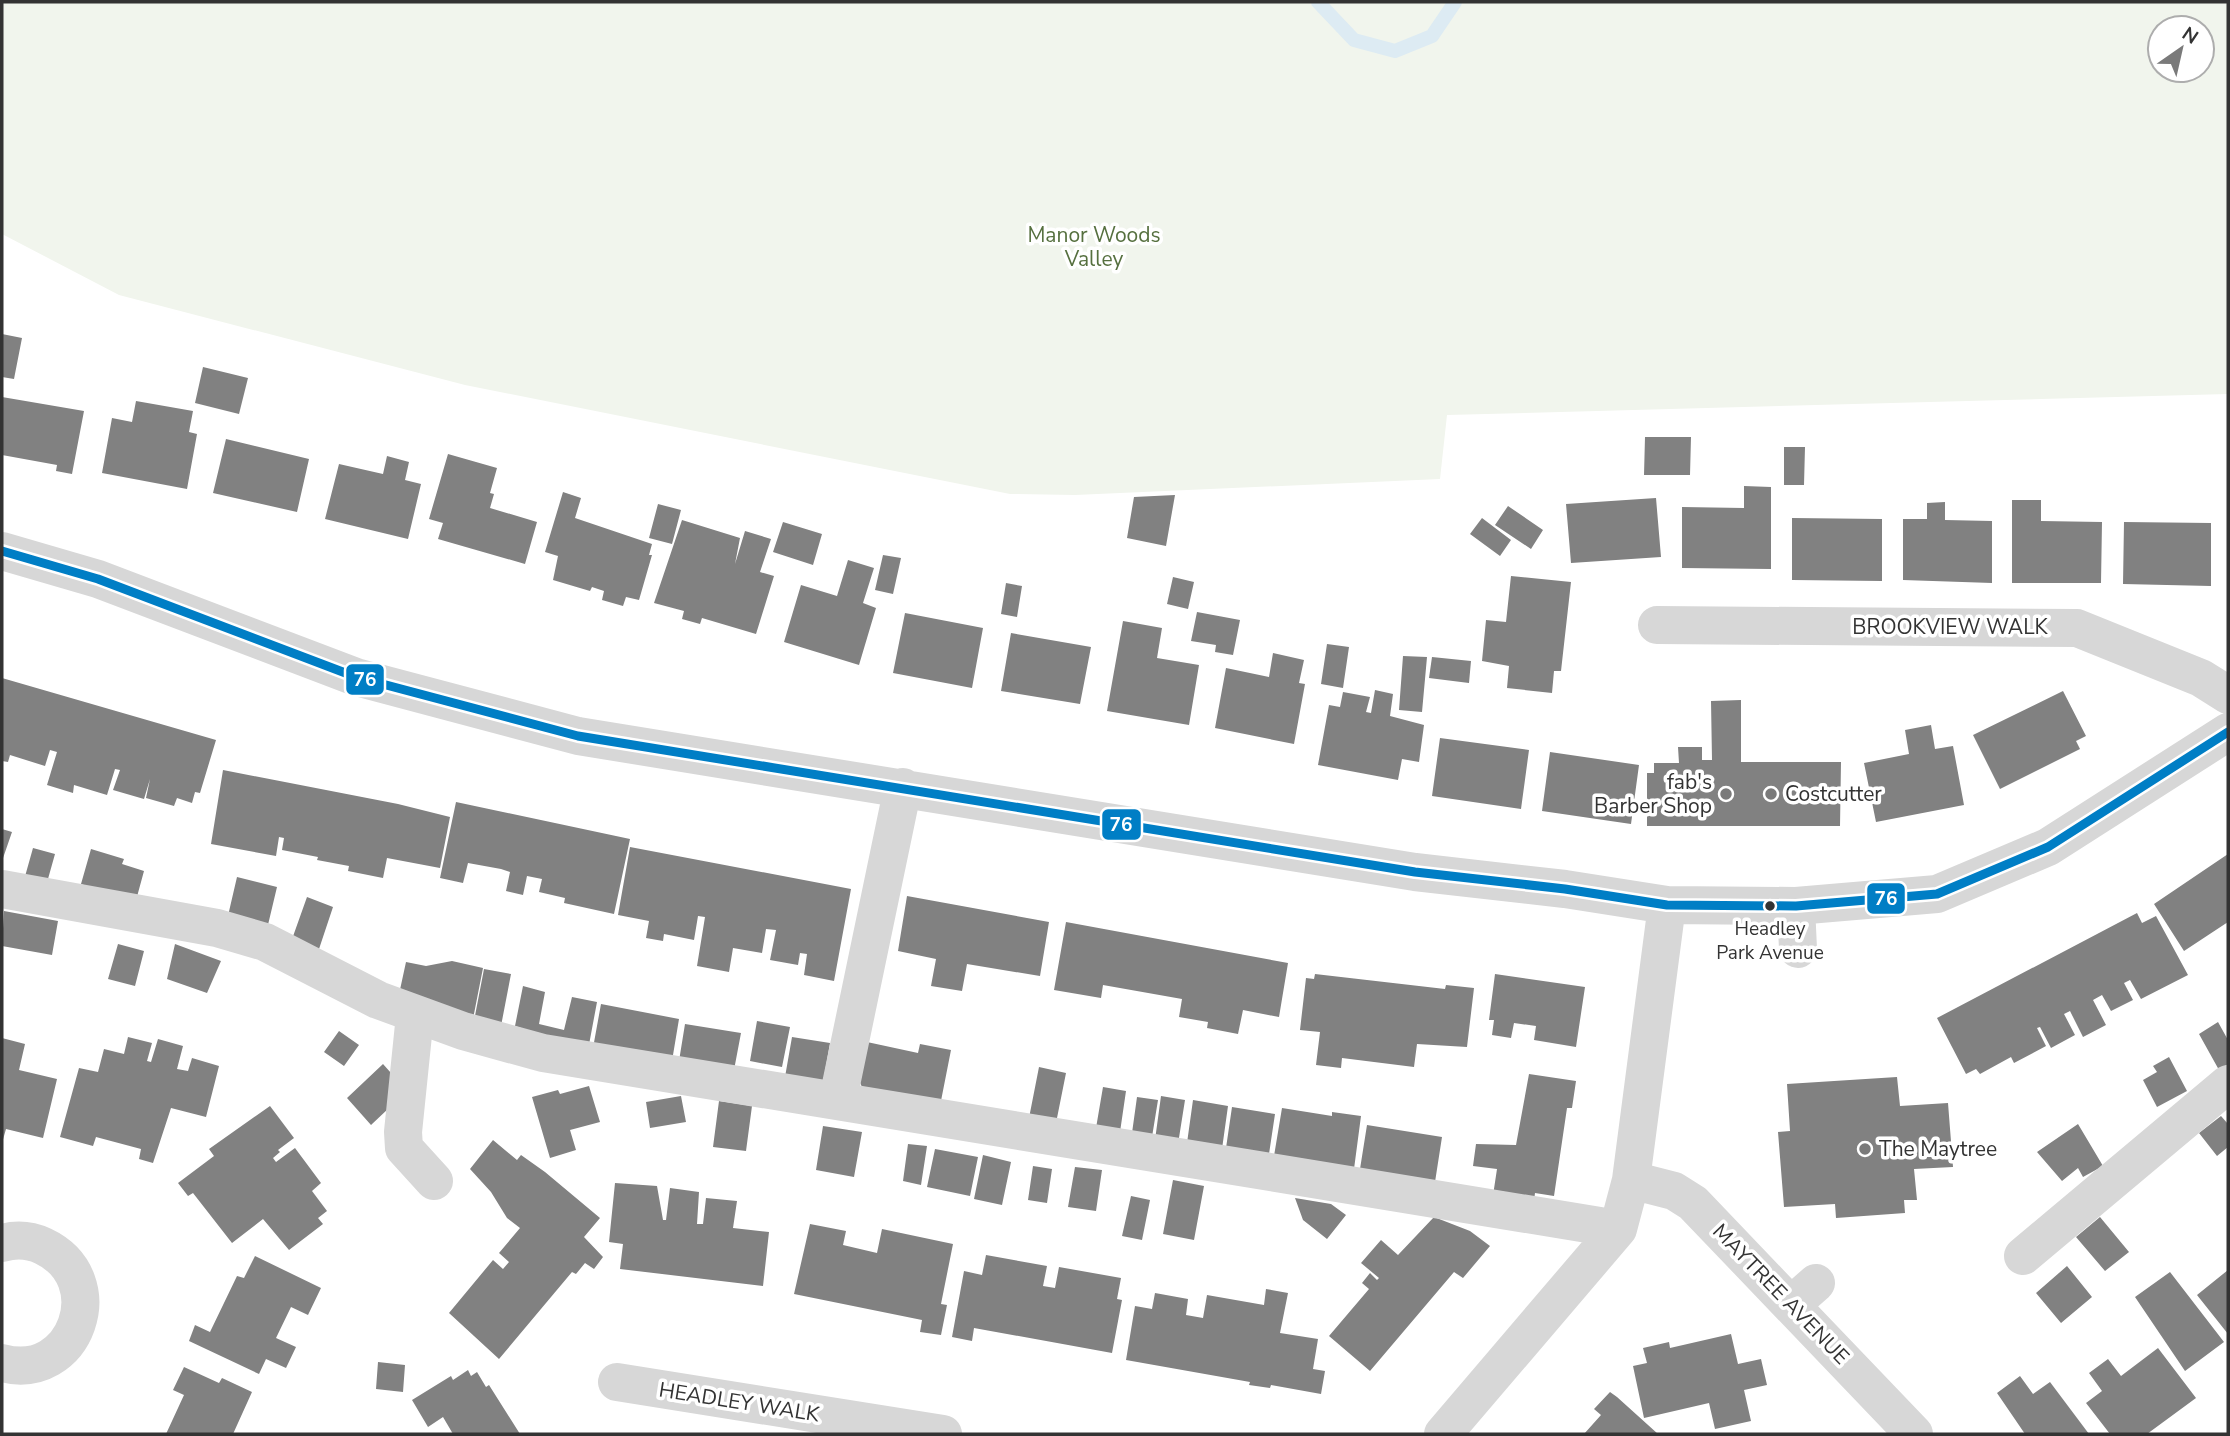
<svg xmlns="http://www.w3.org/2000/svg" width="2230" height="1436" font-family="'Nunito Sans',sans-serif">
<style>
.park{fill:#f1f5ed;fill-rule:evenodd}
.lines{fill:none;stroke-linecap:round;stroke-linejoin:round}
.stream{stroke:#ddebf3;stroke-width:14}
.building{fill:#818181}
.minor{stroke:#d7d7d7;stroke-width:38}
.bus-1-casing{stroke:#fff;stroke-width:14}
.bus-1{stroke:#007ec5;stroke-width:9}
.poi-dot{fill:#7a7a7a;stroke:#fff;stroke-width:2.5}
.bus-dot{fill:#333;stroke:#fff;stroke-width:2.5}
.labels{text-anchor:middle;stroke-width:7;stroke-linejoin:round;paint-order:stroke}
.bus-label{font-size:19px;fill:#333;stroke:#fff}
.park-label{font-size:21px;fill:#56703f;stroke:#fff}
.street-label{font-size:21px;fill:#333;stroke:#fff}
.poi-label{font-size:21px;fill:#333;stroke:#fff;text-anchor:start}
.line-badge{stroke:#fff;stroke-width:2.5}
.badge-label{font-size:19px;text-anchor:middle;font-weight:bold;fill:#fff}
</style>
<rect width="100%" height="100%" fill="#fff"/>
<path class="park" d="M2,2H2228V394L1447,415L1440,479L1075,495L1010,494L465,385L119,295L2,234ZM2160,28H2202V70H2160Z"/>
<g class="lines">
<path class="stream" d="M1318,2L1354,40L1395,51L1432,36L1455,2"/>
</g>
<path class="building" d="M2,334L22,338L14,379L2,377Z
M203,367L248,378L239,414L195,403Z
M2,397L84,411L72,474L56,471L57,465L2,455Z
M136,401L193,411L189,432L197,434L187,489L102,473L112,418L132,422Z
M1645,437H1691L1690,475H1644Z
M226,439L309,459L297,512L213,493Z
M1784,447H1805L1804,485H1784Z
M448,454L497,468L490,493L494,494L490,508L537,522L525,564L438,539L443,523L429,519Z
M387,456L409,462L405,480L421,484L408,539L325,519L339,464L383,474Z
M1744,486L1771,487V569L1682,568V507L1744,508Z
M563,492L581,498L575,518L652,544L649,555H652L639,600L626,597L623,606L602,600L604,591L592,587L590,591L553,580L558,556L545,552Z
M1175,495L1166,546L1127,538L1134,497Z
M1656,498L1661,557L1571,563L1566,504Z
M2012,500H2041V521L2102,522L2101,583H2012Z
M1945,502V520L1992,521V583L1903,580V519H1927V503Z
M658,504L681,510L672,544L649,538Z
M1508,506L1543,530L1531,549L1495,525Z
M1482,518L1511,540L1500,556L1470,534Z
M1792,518L1882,519V581L1792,580Z
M682,520L740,538L735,564L745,531L771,539L760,572L774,576L756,634L702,618L700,624L682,619L684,611L654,603Z
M783,522L822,534L813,565L773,552Z
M2124,522L2211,523V586L2123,584Z
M883,555L901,558L893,594L875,590Z
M848,560L874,568L863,603L876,608L859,665L784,642L801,585L837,596Z
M1511,576L1571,582L1561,671H1554L1552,693L1507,688L1509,666L1482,661L1486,620L1506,622Z
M1173,577L1194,582L1188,609L1167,604Z
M1006,583L1022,586L1017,617L1001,614Z
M1197,612L1240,620L1233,655L1215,652L1216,645L1191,641Z
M905,613L983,628L972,688L893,673Z
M1123,621L1162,628L1157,658L1199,665L1189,725L1107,711Z
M1011,633L1091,647L1080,704L1001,691Z
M1327,644L1349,647L1343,688L1321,684Z
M1273,653L1304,660L1299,683L1305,684L1294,744L1215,728L1226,668L1269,677Z
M1403,656L1427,657L1422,712L1399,710Z
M1432,657L1471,661L1469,683L1429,678Z
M2,678L216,740L200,793L195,792L192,803L177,798L174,806L146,798L150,779L144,799L113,790L120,770L115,769L107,795L74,785L73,793L47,785L57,752L50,750L45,766L10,755L8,762L2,761Z
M1375,690L1393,694L1390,716L1424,725L1419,762L1402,759L1398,780L1318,765L1329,705L1340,707L1343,692L1370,697L1366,712L1371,713Z
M2063,691L2086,736L2076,741L2080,749L2000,789L1973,735Z
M1741,700V762H1841L1840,826H1647V773H1654V763H1679L1678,747H1702V760H1712L1711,701Z
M1931,725L1935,749L1953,746L1964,805L1876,822L1864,763L1909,754L1905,730Z
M1440,738L1529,750L1521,809L1432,796Z
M1550,752L1639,765L1631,824L1542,811Z
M223,770L398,804L450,817L440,868L387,858L383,878L348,871L349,866L317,860L318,857L282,850L284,838L279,837L276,856L211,844Z
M456,802L630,839L614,914L564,903L565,898L539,892L542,879L527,876L523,895L506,891L510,872L501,869L468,863L463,883L440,878Z
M2,829L12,832L2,861Z
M630,847L851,889L834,981L804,975L807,954L800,953L798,965L770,960L776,930L766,929L762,953L733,948L729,972L697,966L705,917L698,916L694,940L664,934L663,941L646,938L649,921L618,915Z
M33,848L55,854L46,886L24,880Z
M91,849L124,859L122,864L144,871L135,904L81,884Z
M2228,854V922L2184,951L2154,904Z
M237,877L277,887L267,929L227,920Z
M907,896L1049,922L1040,976L967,964L962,991L931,986L936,959L898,951Z
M307,897L333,907L318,952L291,942Z
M4,911L58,921L52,955L2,946Z
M2137,913L2142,923L2156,916L2188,975L2141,999L2130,980L2124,983L2133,1000L2111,1011L2102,995L2093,1000L2106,1025L2083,1037L2070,1011L2064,1014L2075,1035L2051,1048L2040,1027L2037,1028L2046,1046L2014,1063L2011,1057L1980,1074L1976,1069L1966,1074L1937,1018Z
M1066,922L1288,963L1279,1017L1243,1010L1238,1034L1207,1028L1208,1022L1179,1017L1182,999L1103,985L1101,998L1054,990Z
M118,944L144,951L135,986L108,979Z
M175,944L221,961L207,993L167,979Z
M452,961L483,968L472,1024L398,999L406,962L426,966Z
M484,969L511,974L501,1026L474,1021Z
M1315,974L1445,989L1446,985L1474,988L1467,1047L1417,1044L1414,1067L1342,1058L1341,1068L1316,1065L1320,1032L1300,1030L1306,978L1314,979Z
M1495,974L1585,987L1576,1047L1534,1040L1536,1026L1514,1023L1511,1038L1492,1035L1494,1020H1489Z
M523,986L545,992L539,1024L564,1030L572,997L597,1002L588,1050L515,1026Z
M601,1004L679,1019L672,1061L593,1048Z
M757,1021L790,1027L782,1067L750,1061Z
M2218,1022L2228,1040V1064L2219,1070L2199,1034Z
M685,1024L741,1033L734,1070L679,1061Z
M339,1031L359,1045L344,1066L324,1052Z
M128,1037L152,1043L147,1061L151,1062L158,1039L183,1046L177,1069L188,1071L192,1058L219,1066L206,1117L171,1108L153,1163L139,1159L141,1149L96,1137L93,1146L60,1137L79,1068L98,1072L104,1049L124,1054Z
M792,1037L830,1043L823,1083L785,1077Z
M2,1038L25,1044L19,1070L57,1079L43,1138L6,1129L2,1143Z
M867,1042L918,1053L920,1044L951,1050L939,1111L866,1097L859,1080Z
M2169,1057L2187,1091L2157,1107L2143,1080L2157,1072L2153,1066Z
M383,1064L407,1091L371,1125L347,1098Z
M1039,1067L1066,1073L1056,1123L1029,1118Z
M1529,1074L1576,1081L1572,1108H1567L1554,1196L1535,1193L1533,1208L1492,1202L1497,1169L1473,1166L1476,1144L1516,1145Z
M1897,1077L1900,1106L1948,1103L1953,1167L1914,1169L1917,1200H1904L1905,1213L1836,1218L1835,1204L1784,1207L1778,1132L1790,1131L1787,1084Z
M589,1086L600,1122L570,1130L576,1150L550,1158L532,1097L558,1090L560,1094Z
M1103,1087L1126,1091L1120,1132L1096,1128Z
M681,1096L686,1122L650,1128L646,1102Z
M1161,1096L1185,1100L1178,1144L1155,1140Z
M1137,1097L1158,1100L1152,1137L1132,1133Z
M1193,1100L1228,1106L1222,1149L1187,1143Z
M719,1101L752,1106L746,1151L713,1147Z
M270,1106L294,1138L278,1150L280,1152L273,1158L276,1162L295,1148L321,1183L312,1191L327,1211L318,1218L323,1224L289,1250L263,1219L232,1243L193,1193L188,1196L178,1183L214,1156L209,1149Z
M1232,1107L1275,1114L1269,1154L1226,1148Z
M1282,1108L1332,1116V1112L1361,1116L1354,1169L1274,1156Z
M2221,1116L2228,1124V1147L2217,1156L2199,1133Z
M2078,1124L2103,1166L2083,1177L2078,1168L2062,1181L2037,1152Z
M1367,1125L1442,1137L1435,1182L1360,1169Z
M823,1126L862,1132L854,1177L816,1170Z
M493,1140L517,1160L521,1155L545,1172L600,1218L584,1237L603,1257L594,1269L585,1263L576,1274L572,1272L499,1359L449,1313L493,1260L503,1269L509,1262L499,1253L520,1228L507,1218L491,1192L470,1169Z
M908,1144L927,1146L921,1185L903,1181Z
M935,1149L978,1157L970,1196L927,1187Z
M983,1155L1011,1162L1002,1205L974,1199Z
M1033,1166L1052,1169L1047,1203L1028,1200Z
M1075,1167L1102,1170L1096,1211L1068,1207Z
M1173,1180L1204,1186L1194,1240L1163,1234Z
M615,1183L657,1186L663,1220H666L670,1188L699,1192L697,1224H703L706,1198L737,1201L733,1228L769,1232L763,1286L620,1269L623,1244L609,1242Z
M1131,1196L1150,1200L1142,1240L1122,1236Z
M1295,1198L1331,1204L1346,1215L1327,1239L1303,1220Z
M1434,1217L1470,1231L1490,1246L1463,1278L1454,1272L1370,1371L1329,1336L1369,1289L1362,1283L1370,1273L1377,1280L1379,1278L1361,1263L1381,1240L1398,1255Z
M2100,1217L2129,1252L2105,1271L2076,1237Z
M810,1224L846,1231L843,1245L877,1253L882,1229L953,1244L941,1304L947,1305L941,1335L920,1332L922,1320L794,1294Z
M986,1255L1047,1266L1043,1286L1055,1288L1059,1267L1121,1278L1117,1299L1122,1300L1112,1353L974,1328L972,1341L952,1337L964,1271L982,1275Z
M255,1256L321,1288L308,1315L291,1307L276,1338L296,1347L286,1368L266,1359L259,1374L189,1341L195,1325L210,1332L237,1276L244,1278Z
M2067,1266L2092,1297L2061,1323L2036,1293Z
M2228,1270V1334L2197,1295Z
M2170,1272L2224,1342L2185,1371L2135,1297Z
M1266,1289L1288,1293L1280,1333L1318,1339L1313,1369L1325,1371L1321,1394L1271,1385L1270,1388L1249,1385L1250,1382L1126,1360L1135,1306L1152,1309L1155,1293L1188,1299L1186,1315L1203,1318L1207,1295L1264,1305Z
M1731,1334L1738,1364L1761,1359L1767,1385L1744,1390L1751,1421L1715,1429L1709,1403L1644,1418L1633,1366L1647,1363L1643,1348L1669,1342L1670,1348Z
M2158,1348L2196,1398L2147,1434H2110L2086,1403L2102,1391L2089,1373L2108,1359L2121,1376Z
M378,1362L405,1365L403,1392L376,1389Z
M184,1367L219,1383L222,1378L252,1392L233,1434H166L184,1395L173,1390Z
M468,1370L471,1376L477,1372L486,1387L489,1385L520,1434H453L443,1417L428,1427L412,1400L451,1376L453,1380Z
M2020,1376L2033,1394L2050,1382L2089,1434H2025L1997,1393Z
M1610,1392L1617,1397L1658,1434H1584L1601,1415L1594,1409Z"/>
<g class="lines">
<path class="minor" d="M2,551L98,579L356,677L578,736L1415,872L1565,889L1667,905L1796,906L1937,894L2048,847L2228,732
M1657,625L2077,628L2201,678L2228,695
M2,889L217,928L265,942L378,1000L463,1031L543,1053L1618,1229
M1796,906L1798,949
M415,1015L403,1132L404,1148L434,1181
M838,1099L903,787
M1631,1180L1674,1191L1693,1203L1914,1434
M2,1243C16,1239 30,1240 43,1246C113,1279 76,1383 2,1363
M2023,1256L2228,1084
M1791,1305L1816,1283
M617,1382L943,1434
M1443,1434L1618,1229L1631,1180L1667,905"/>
<defs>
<path id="bus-1" d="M2,551L98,579L356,677L578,736L1415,872L1565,889L1667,905L1796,906L1937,894L2048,847L2228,732"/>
</defs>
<use href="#bus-1" class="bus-1-casing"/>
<use href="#bus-1" class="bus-1"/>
</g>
<g class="poi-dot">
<circle cx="1726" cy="794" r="7"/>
<circle cx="1771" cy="794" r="7"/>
<circle cx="1865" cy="1149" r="7"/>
</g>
<circle class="bus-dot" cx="1770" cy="906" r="6"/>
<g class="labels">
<g class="bus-label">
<text x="1770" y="935">Headley<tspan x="1770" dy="24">Park Avenue</tspan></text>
</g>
<g class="park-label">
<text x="1094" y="242">Manor Woods<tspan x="1094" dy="24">Valley</tspan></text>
</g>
<g class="street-label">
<text x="1950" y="634">BROOKVIEW WALK</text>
<text transform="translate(1781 1294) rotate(46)" y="7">MAYTREE AVENUE</text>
<text transform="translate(739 1402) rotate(9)" y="7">HEADLEY WALK</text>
</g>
<g class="poi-label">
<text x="1712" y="789" text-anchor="end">fab's<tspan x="1712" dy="24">Barber Shop</tspan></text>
<text x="1785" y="801">Costcutter</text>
<text x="1879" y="1156">The Maytree</text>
</g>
</g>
<g class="line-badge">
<rect x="345" y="663" width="40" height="33" rx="7" fill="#007ec5"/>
<rect x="1101" y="808" width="41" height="33" rx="7" fill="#007ec5"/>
<rect x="1866" y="882" width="40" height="33" rx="7" fill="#007ec5"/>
</g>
<g class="badge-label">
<text x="365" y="686">76</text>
<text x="1121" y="831">76</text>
<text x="1886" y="905">76</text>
</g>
<rect width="2230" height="1436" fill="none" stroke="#333333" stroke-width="7"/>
<g transform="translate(2181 49) rotate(34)"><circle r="33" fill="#ffffff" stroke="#adadad" stroke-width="2"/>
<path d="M0-5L12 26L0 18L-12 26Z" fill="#7a7a7a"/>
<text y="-10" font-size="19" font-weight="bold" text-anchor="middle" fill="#333333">N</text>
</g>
</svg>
